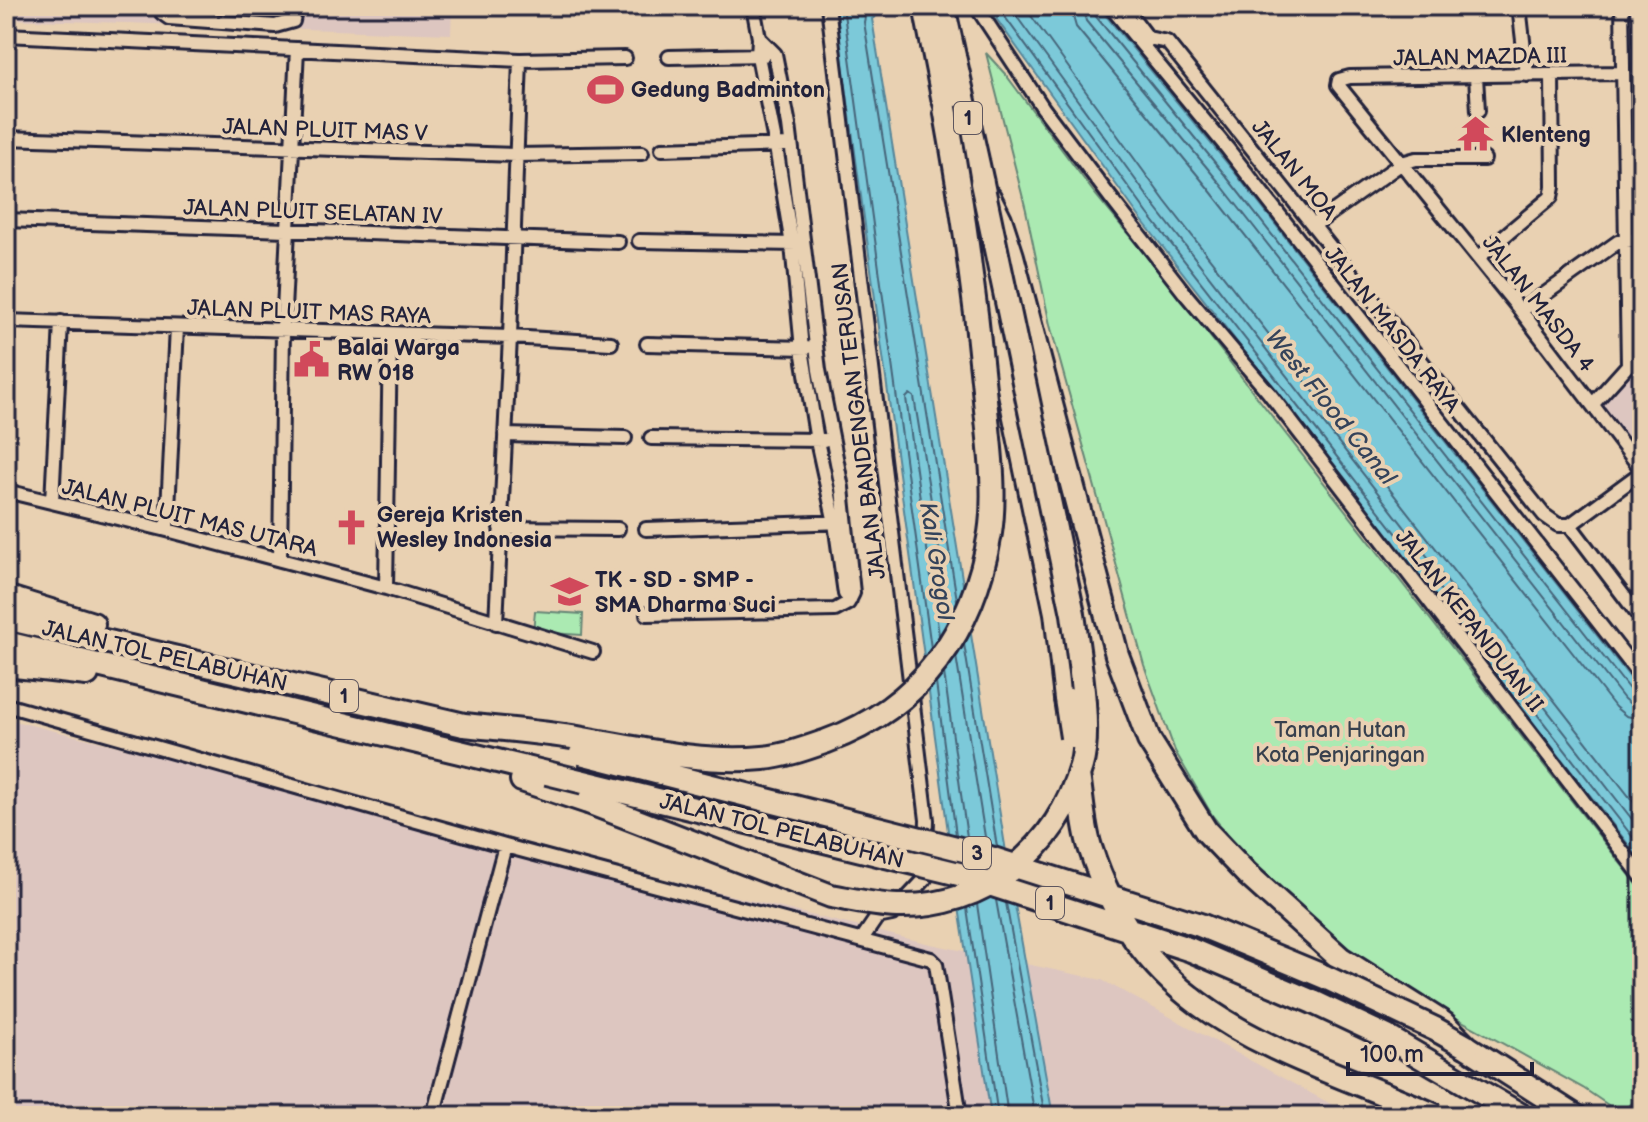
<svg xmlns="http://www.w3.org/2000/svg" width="1648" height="1122" font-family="'Balsamiq Sans',sans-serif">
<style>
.built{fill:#ddc6c0}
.green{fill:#abeab2;stroke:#668676;stroke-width:2}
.water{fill:#7bc9d9;stroke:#57869a;stroke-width:2}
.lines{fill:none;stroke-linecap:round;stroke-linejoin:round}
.shore{stroke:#46657a;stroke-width:2}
.street-casing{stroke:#22223b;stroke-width:18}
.highway-casing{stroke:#22223b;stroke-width:28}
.street{stroke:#e9d1b2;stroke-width:12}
.highway{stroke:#e9d1b2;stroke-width:22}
.highway-bridge-casing{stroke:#22223b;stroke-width:28;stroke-linecap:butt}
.highway-bridge{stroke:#e9d1b2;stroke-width:22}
.labels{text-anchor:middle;stroke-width:8;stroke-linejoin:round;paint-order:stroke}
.shield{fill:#e9d1b2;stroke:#5e565f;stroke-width:2}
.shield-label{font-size:20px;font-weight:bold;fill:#22223b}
.street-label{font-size:22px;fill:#22223b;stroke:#e9d1b2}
.poi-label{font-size:22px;font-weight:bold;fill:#22223b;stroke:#e9d1b2;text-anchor:start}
.park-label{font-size:22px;fill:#37404d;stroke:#e9d1b2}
.water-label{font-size:24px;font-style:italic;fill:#34435b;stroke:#e9d1b2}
</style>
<rect width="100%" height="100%" fill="#e9d1b2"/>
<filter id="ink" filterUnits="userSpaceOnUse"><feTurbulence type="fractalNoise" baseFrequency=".0125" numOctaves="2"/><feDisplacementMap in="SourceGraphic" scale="16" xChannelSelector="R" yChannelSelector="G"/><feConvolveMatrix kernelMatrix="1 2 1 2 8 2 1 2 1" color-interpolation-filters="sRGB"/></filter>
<g filter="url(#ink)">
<path class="built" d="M6,6H452L451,34L6,19Z
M1629,6H1642V458L1599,401L1634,369Z
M6,719L926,943L1102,980L1353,1116H6Z"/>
<path class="green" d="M986,53L1006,75L1095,194L1169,284L1642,891V1095L1620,1113L1583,1088L1413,994L1347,950L1248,860L1212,815L1175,751L1144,665L1050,325L1026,210Z
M535,611L583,614L582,635L533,632Z"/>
<path class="water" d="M835,6H891L872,19L1011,883L1053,1116H991L953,868Z
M987,6H1098L1232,169L1642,693V862L1141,219Z"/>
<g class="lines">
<path class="shore" d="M843,6L931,648
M877,6L866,13L864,22L957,600
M997,6L1148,214L1642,849
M1009,6L1156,208L1642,832
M1024,6L1165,201L1642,813
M1070,6L1076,27L1208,188L1615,707L1626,716L1642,719
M1082,6L1086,21L1218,181L1624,699L1633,706L1642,707
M1092,6L1094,14L1225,175L1632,693L1642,697
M939,635L906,398L910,394L914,397L950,616
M964,644L997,847
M956,656L986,843
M944,673L967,837
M936,683L956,835
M996,900L1035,1116
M1006,903L1045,1116
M977,904L1008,1116
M967,908L998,1116"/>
<defs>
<path id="street" d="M161,6L162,13L169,18L275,26L293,21L296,6
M753,6L759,38L758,56L776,147L792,245L802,349L817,441L835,523L845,594L850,600
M828,6L927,820L925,879L892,914L877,917L862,939
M976,6L1043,108L1110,197L1187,296L1269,393L1642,877
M1110,6L1227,148L1642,678
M1124,6L1148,38L1167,42L1544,515L1558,525H1570
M1519,6L1527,75
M6,35L520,60L625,58
M669,57L764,55
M1623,73L1350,77L1339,80L1338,85L1521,311L1642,470
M1476,76L1478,111
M6,138L516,155L642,153
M662,149L785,145
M6,220L618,242
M1314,225L1402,163L1416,159H1484
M639,241L796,244
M1478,258L1551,197L1553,187L1552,75
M1521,311L1618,242L1642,239
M6,321L510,337L611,343
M647,344L807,348
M1593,404L1628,365L1622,6
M505,435L625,438
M651,438L824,440
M6,491L167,530L386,588L593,652
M52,502L61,322
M1570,525L1642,620
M1570,525L1642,472
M500,528L618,529
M646,529L843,522
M167,530L177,327
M280,560L283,330L297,49
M386,588L390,335
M647,614L835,610L848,603L853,593L842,488L819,370L789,125L775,54L759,38
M496,623L510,337L520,60
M6,705L505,846L931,959L936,964L960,1116
M433,1116L505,846"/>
<path id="highway" d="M925,6L943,97L953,126
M943,6L982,183
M989,197L1000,219L1012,256L1117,655L1149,740L1206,831L1247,874L1340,958L1443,1023L1467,1047L1575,1116
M970,202L1056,613L1066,699
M6,597L93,624
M6,618L464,725
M6,643L547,773
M6,665L87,674
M522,780L588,802"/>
</defs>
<use href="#street" class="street-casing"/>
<use href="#highway" class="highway-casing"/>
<use href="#street" class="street"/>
<use href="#highway" class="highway"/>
<defs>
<path id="highway-bridge" d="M1066,699L1072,737
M464,725C502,729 540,732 578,738C638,748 701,764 763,758C785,756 807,748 827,741C921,707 974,630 990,533C997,487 988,435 984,389C975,294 962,201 945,108
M581,753L968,851L1200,925L1325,977L1435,1029L1467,1047
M547,773L959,874L1191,950L1313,1002L1387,1037L1522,1116
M1078,775C1082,799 1083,825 1090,847C1147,1025 1285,1049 1436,1116
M588,802L831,896C853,900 874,905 897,906C985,909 1057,849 1081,766C1092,731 1078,652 1073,614L982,183"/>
</defs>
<use href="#highway-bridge" class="highway-bridge-casing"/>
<use href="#highway-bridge" class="highway-bridge"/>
</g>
</g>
<defs>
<symbol id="stadium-bare" viewBox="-9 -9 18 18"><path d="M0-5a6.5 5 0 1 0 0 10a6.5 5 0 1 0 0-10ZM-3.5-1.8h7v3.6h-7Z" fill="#d1495b" stroke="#e9d1b2" stroke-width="2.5" paint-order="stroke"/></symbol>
<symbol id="temple-bare" viewBox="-9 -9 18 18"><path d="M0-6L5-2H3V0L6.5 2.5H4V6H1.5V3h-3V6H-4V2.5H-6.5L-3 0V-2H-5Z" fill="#d1495b" stroke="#e9d1b2" stroke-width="2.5" paint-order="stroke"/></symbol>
<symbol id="civic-bare" viewBox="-9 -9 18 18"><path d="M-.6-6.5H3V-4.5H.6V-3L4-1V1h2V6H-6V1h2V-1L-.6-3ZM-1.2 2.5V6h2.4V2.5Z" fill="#d1495b" stroke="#e9d1b2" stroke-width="2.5" paint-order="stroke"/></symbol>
<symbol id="church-bare" viewBox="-9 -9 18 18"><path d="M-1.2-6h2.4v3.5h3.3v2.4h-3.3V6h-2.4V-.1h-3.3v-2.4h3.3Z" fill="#d1495b" stroke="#e9d1b2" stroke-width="2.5" paint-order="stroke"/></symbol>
<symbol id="school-bare" viewBox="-9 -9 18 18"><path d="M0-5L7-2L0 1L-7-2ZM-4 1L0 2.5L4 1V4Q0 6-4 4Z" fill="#d1495b" stroke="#e9d1b2" stroke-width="2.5" paint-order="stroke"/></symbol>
</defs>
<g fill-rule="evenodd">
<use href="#stadium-bare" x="580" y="64" width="51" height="51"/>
<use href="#temple-bare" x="1450" y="108" width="51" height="51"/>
<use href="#civic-bare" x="286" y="334" width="51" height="51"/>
<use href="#church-bare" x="326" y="502" width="51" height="51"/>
<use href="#school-bare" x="544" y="566" width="51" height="51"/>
</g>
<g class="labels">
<g class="shield">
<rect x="954" y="102" width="28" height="32" rx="6"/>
<rect x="330" y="680" width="28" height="32" rx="6"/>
<rect x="963" y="837" width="28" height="32" rx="6"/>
<rect x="1036" y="887" width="28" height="32" rx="6"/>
</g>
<g class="shield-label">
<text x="968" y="125">1</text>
<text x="344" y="703">1</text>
<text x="977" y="860">3</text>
<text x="1050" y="910">1</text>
</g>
<g class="street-label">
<text transform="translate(1480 56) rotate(-1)" y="8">JALAN MAZDA III</text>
<text transform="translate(325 129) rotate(2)" y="8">JALAN PLUIT MAS V</text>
<text transform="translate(1295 169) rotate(51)" y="8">JALAN MOA</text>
<text transform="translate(313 211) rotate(2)" y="8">JALAN PLUIT SELATAN IV</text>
<text transform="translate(1539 303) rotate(52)" y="8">JALAN MASDA 4</text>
<text transform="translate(309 311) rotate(2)" y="8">JALAN PLUIT MAS RAYA</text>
<text transform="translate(1393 329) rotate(52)" y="8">JALAN MASDA RAYA</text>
<text transform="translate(858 421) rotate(-97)" y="8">JALAN BANDENGAN TERUSAN</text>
<text transform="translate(190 517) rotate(14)" y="8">JALAN PLUIT MAS UTARA</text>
<text transform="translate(1470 620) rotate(52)" y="8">JALAN KEPANDUAN II</text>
<text transform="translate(165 655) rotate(13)" y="8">JALAN TOL PELABUHAN</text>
<text transform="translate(782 830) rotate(14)" y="8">JALAN TOL PELABUHAN</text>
</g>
<g class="poi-label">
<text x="631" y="97">Gedung Badminton</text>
<text x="1501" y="142">Klenteng</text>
<text x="337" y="355">Balai Warga<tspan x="337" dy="25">RW 018</tspan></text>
<text x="377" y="522">Gereja Kristen<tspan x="377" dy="25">Wesley Indonesia</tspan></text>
<text x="595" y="587">TK - SD - SMP -<tspan x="595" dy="25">SMA Dharma Suci</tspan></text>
</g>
<g class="park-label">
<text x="1340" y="737">Taman Hutan<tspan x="1340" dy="25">Kota Penjaringan</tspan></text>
</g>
<g class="water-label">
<text transform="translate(1331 407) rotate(51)" y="8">West Flood Canal</text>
<text transform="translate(937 561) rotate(81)" y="8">Kali Grogol</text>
</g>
</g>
<rect width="1648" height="1122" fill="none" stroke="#e9d1b2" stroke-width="32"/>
<rect x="16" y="16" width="1616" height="1090" fill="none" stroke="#22223b" stroke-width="3" filter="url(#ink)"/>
<path d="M1348 1062v12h184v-12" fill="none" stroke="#22223b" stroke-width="4"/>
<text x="1360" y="1062" font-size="24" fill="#22223b" stroke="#e9d1b2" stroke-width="6" paint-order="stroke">100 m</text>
</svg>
